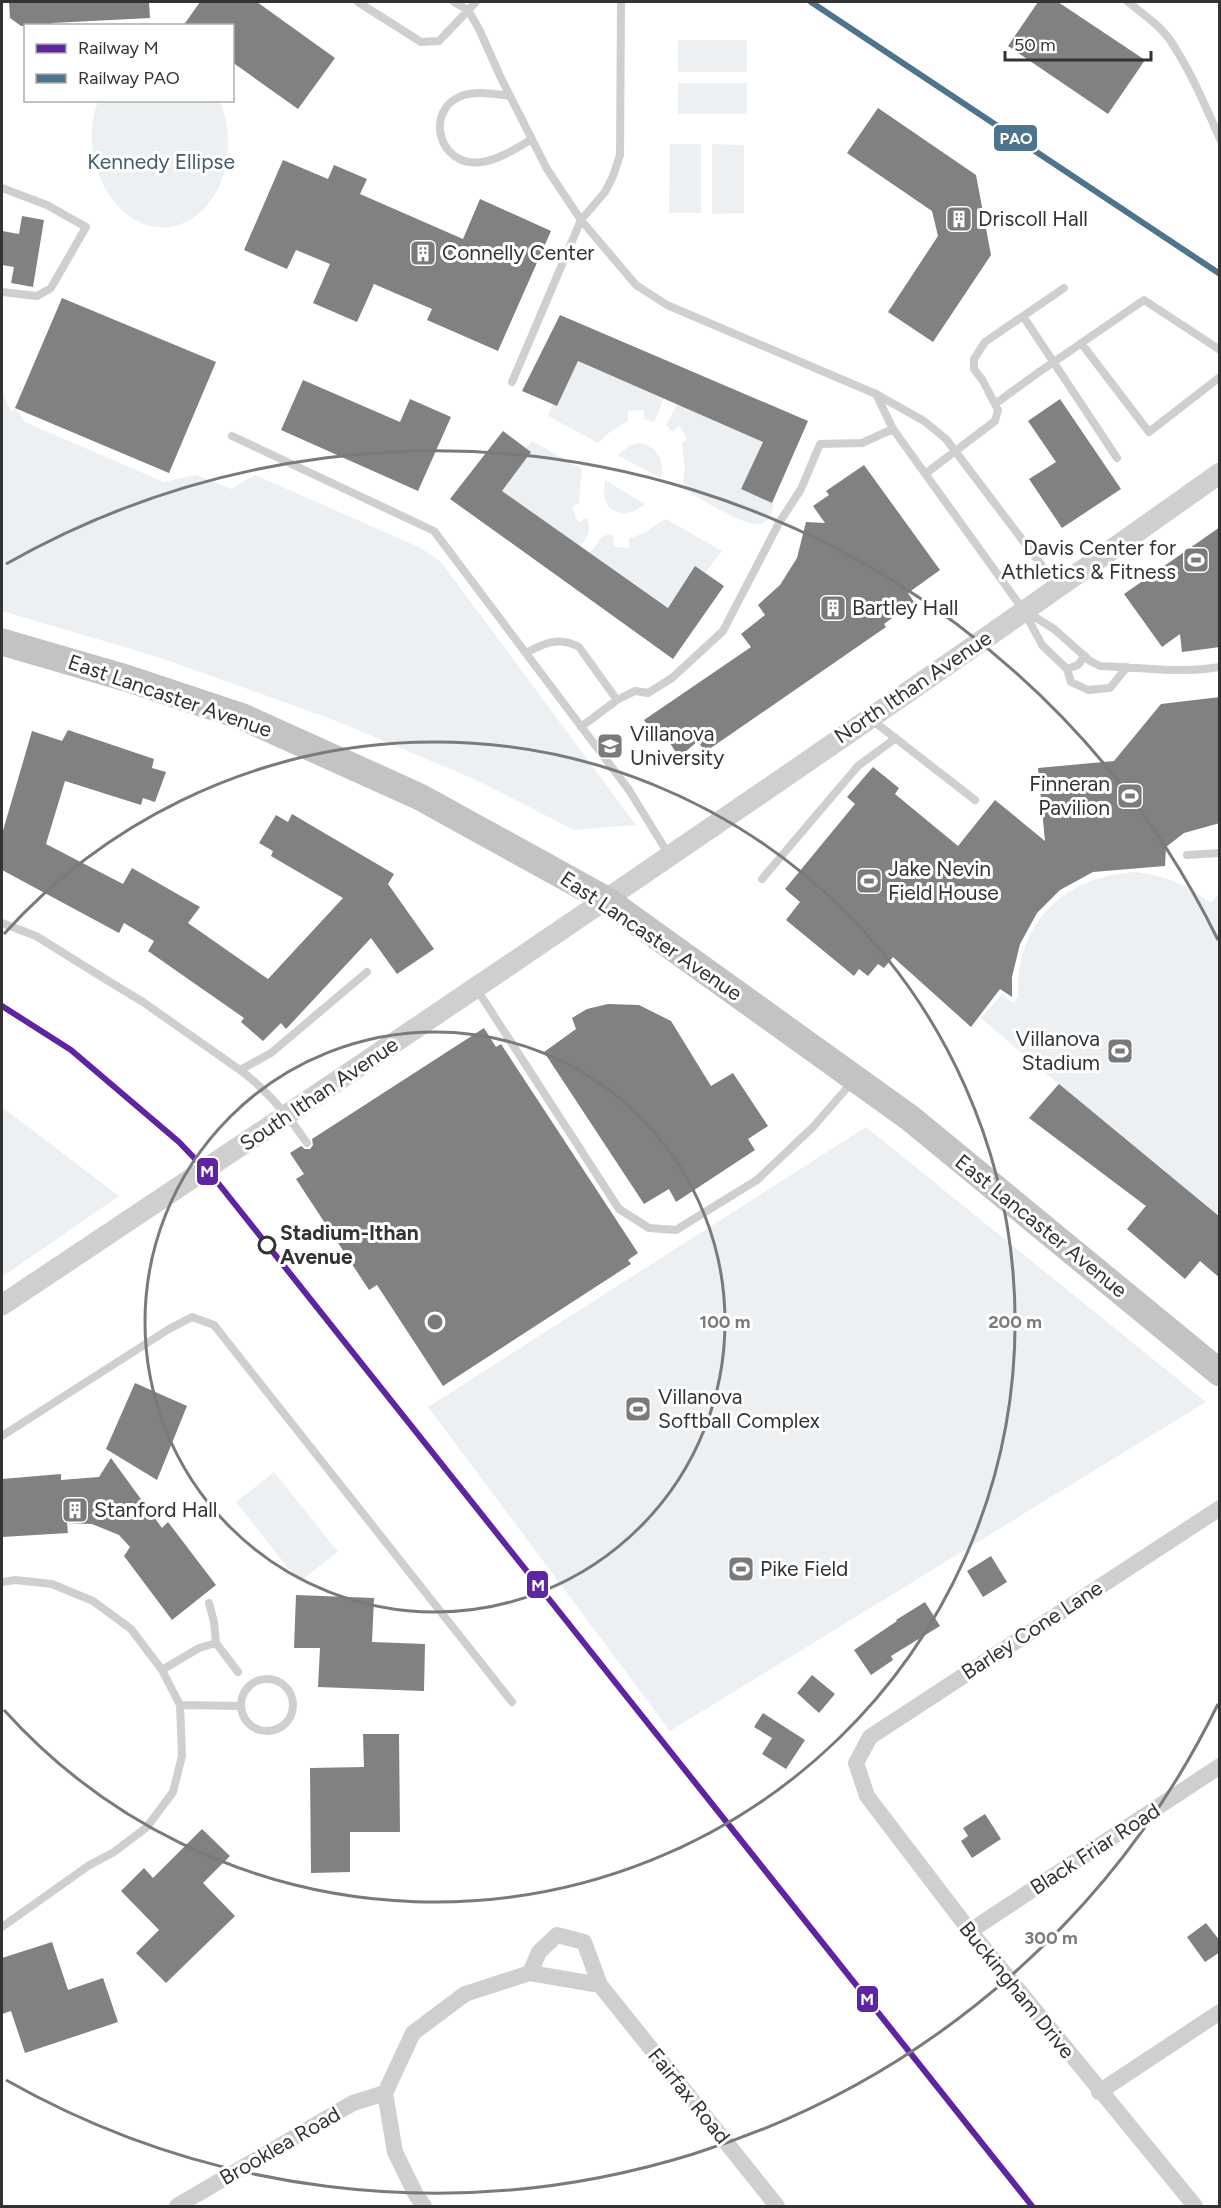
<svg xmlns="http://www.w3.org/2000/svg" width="1221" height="2208" font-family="Figtree,sans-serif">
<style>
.green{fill:#ecf0f3}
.building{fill:#818181}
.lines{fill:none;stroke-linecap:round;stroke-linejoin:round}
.service{stroke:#cfcfcf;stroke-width:8}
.minor{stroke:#cfcfcf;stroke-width:16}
.tertiary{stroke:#cfcfcf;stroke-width:21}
.trunk{stroke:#c3c3c3;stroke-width:27}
.service-bridge{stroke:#cfcfcf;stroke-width:8}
.rail-1-casing{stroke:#fff;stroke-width:10}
.rail-2-casing{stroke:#fff;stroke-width:10}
.rail-1{stroke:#5f249f;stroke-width:6}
.rail-2{stroke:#4c748c;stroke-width:6}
.ring{fill:none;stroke:#7a7a7a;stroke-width:3}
.stop-dot{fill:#fff;stroke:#333;stroke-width:3}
.labels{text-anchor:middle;stroke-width:6;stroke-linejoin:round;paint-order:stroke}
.park-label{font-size:21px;fill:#425c6c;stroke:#fff}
.poi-label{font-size:21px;fill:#333;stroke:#fff;text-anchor:start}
.street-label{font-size:21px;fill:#333;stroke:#fff}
.stop-label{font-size:21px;font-weight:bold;fill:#333;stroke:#fff;text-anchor:start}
.centre{fill:#7a7a7a;stroke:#fff;stroke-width:3}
.ring-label{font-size:18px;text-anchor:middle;font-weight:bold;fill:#7a7a7a;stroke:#fff;stroke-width:6;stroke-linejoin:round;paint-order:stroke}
.line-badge{stroke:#fff;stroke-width:2}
.badge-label{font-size:16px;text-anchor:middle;font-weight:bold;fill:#fff}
</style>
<rect width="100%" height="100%" fill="#fff"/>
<path class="green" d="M678,40H747V72H678Z
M678,83H747V114H678Z
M98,101H220C235,137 230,189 197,215C158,245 115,217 100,177C90,151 89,126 98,101Z
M670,144H701V213H669Z
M712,144L744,145V213L712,214Z
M578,361L664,399L654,422L644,419V410L628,411V421L610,432L598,443L548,416L553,405L557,406Z
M2,391L11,412L15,408L25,422L164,482L196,475L231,489L255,475L421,548L441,562L636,825L574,830L476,780L334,720L158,657L2,611Z
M677,404L763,442L741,489L772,503L774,506L768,520C765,521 763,524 760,524C744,527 701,499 686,490L683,483L685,468L682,444L687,438L679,426L672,432L666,425Z
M532,441L582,469L579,503L572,507L578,522L587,518C592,531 588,536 580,546L502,491L531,452L526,448Z
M639,443C657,445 665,461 661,478L617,455L631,445Z
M605,480L645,504C634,514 622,516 609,508L604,496Z
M666,519L722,551L705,573L695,567L668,607L590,553L601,538L609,534L613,536L614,547L629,548V538C646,535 653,525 666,519Z
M1136,872C1169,877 1183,883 1211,903L1219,893V1278L1200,1261L1185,1279L1127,1229L1145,1206L1029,1118L1058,1084L981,1018L1002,994L1013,1003L1018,997C1015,924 1063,876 1136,872Z
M2,1107L119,1196L2,1277Z
M866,1127L1206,1402L670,1731L428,1407Z
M274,1472L338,1552L299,1582L236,1502Z"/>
<path class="building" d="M9,2H149L150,18L52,23V26H21L10,18Z
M200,2H257L335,58L298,109L232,62V26H183Z
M1038,2H1058L1145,60L1108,114L1008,46Z
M878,108L976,175L991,255L933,342L888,312L938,236L932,211L847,153Z
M283,160L328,179L334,165L367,179L360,194L463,239L480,199L551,231L498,351L427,320L432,309L374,284L357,322L313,303L330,264L296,250L287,269L244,250Z
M22,216L44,220L33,287L11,283L14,267L2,265V231L19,234Z
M62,298L216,362L169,473L15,408Z
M560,315L808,421L772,503L741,489L763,442L578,361L557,406L522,391Z
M303,380L400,422L410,399L451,417L418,491L281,430Z
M1060,399L1121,489L1062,528L1029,479L1056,462L1028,421Z
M503,431L531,452L502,491L668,608L695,566L724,586L673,659L450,499Z
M864,465L940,570L908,593L914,602L884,624L886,627L705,752L698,741L679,757L664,734L657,738L644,720L751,647L741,634L765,615L758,605L780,585L797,558L806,522L825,523L813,506L829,495L826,491Z
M1220,527V647L1182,652L1180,634L1162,647L1124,594Z
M1220,697V823L1184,833L1166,847L1165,866L1093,872L1060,890L1037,913L1020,944L1012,977V997L1000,989L971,1027L893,957L884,968L878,964L868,976L859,969L854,976L786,920L800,902L785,889L855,804L847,797L873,767L899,788L895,794L958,846L995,800L1045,841L1038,768L1114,761L1161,704Z
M68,730L154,759L152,768L166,772L155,802L143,798L141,805L65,781L46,844L123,884L132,868L200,907L188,923L268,979L343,898L271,856L273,851L259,843L276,815L288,822L292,814L394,874L388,884L434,949L397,974L371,938L286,1029L281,1023L263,1041L241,1022L244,1018L148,951L154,941L124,923L119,933L2,870V834L32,731L62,741Z
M608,1004L639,1005L671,1021L711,1086L733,1073L768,1126L748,1139L755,1150L676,1202L669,1189L644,1204L544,1052L576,1029L572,1018L587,1009Z
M484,1028L496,1047L501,1044L638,1253L628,1260L631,1264L443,1386L377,1285L369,1290L296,1179L304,1174L290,1153L301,1146L305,1149H310L313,1145L312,1139Z
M1059,1084L1220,1217V1278L1200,1261L1185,1279L1127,1229L1146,1206L1029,1118Z
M135,1383L187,1406L157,1480L106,1449Z
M111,1458L162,1528L168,1522L216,1585L172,1620L124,1556L130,1547L119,1535L92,1524L67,1523L68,1533L2,1537V1479L61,1474V1480L99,1477Z
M991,1556L1007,1582L983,1597L967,1571Z
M296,1595L374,1598L372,1642L425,1644L424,1691L318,1687L320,1648H294Z
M925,1602L940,1626L891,1656L893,1660L871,1675L854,1650L897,1621L896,1620Z
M812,1675L835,1694L819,1713L797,1693Z
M763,1713L805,1740L786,1769L762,1754L772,1738L754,1727Z
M363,1734H399L400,1832H350V1872L311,1873L310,1768L364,1767Z
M985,1814L1001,1839L972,1858L961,1841L968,1836L963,1828Z
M202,1829L230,1856L203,1883L235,1916L166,1983L136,1953L159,1930L121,1891L144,1868L153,1878Z
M1206,1923L1220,1941V1952L1205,1962L1187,1937Z
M52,1942L68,1990L103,1978L118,2022L25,2053L11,2011L2,2014V1958Z"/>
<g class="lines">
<path class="service" d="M358,2L421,42L439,41L476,2
M454,2L468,10L479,29L501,78L547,169L581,220L636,285L667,305L876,394L924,421L946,439L1058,587
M1128,2C1143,14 1161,26 1172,43C1191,72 1206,107 1220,139
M510,96C496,94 478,91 464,95C423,108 438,169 482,162C500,159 517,148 532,139
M2,188L47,205L86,227L51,288L37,296L2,292
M1023,316L1117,458
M1081,343L1149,432L1220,377
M1067,353L1144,300L1220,350
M512,382L581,220L605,192L613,176L620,155L621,2
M876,394L893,429L1024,611L1042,645L1067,669L1071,682L1088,690L1110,688L1127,667
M995,404L1039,372
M232,436L434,531L629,790L669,855
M925,474L995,421L998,410L983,381L974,369V359L985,342L1064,288
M1025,611L1054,629L1090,661L1100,666C1140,667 1180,674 1220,667
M526,653C544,643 559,636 579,647L617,700
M1067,669L1078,665L1085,656
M872,720L975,800
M581,727L617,700L635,691L648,693L672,678L723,631L779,523L801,489L820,444L862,443L893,429
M1187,855L1220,853
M762,879L858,766L896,738
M2,923L36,936L110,982L143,1002L240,1070C267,1090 288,1115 307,1143
M476,988L619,1209L649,1228L676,1230L757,1180L813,1127L853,1081
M240,1070L271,1053L367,972
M2,1436L169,1329L192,1317L214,1325L512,1702
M2,1582L15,1580L52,1584L93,1601L131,1629L162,1670L180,1705L182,1756L173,1792L147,1827L114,1852L88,1866L2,1927
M209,1603L214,1622L216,1643
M162,1670L199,1648L216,1643L238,1672
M241 1705a26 26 0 1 1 52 0a26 26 0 1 1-52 0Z
M180,1705L241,1706"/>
<path class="minor" d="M970,1931L1220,1766
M530,1973L539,1952L557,1935L584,1942L600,1985L777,2206
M1099,2092L1220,2012
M385,2093L413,2033L465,1994L530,1973L600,1985
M385,2093L395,2152L416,2195L424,2206
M177,2206L353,2103L385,2093
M1195,2206L970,1931L867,1796L856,1763L870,1737L1220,1508"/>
<path class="tertiary" d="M2,1305C411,1033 819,758 1220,473"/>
<path class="trunk" d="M2,642L126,678L243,717L420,797L605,899L910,1118L1220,1373"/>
<path class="service-bridge" d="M1039,372L1067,353"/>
<defs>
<path id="rail-1" d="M2,1006L71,1050L179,1142L218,1183L1032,2206"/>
<path id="rail-2" d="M811,2L1220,274"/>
</defs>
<use href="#rail-1" class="rail-1-casing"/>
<use href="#rail-2" class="rail-2-casing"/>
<use href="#rail-1" class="rail-1"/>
<use href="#rail-2" class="rail-2"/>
</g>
<g class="ring">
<circle cx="435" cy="1322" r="290"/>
<path d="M4 934A580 580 0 1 1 4 1710"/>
<path d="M1218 1704A871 871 0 0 1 6 2080M6 564A871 871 0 0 1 1218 940"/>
</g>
<defs>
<symbol id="building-square" viewBox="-11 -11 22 22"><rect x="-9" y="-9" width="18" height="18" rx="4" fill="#7a7a7a" stroke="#fff"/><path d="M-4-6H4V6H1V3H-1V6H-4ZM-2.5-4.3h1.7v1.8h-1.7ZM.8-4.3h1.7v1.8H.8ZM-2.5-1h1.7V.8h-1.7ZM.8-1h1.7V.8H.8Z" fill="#fff"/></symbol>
<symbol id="stadium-square" viewBox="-11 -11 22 22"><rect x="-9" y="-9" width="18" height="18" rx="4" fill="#7a7a7a" stroke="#fff"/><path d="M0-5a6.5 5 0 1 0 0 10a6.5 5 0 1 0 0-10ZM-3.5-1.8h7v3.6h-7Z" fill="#fff"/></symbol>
<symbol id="university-square" viewBox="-11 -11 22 22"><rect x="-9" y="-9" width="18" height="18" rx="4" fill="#7a7a7a" stroke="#fff"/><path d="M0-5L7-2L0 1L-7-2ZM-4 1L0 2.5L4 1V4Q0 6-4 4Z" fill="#fff"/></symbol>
</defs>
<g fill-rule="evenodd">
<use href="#building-square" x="944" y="204" width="30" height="30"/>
<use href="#building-square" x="408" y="238" width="30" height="30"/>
<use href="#stadium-square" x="1181" y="545" width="30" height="30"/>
<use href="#building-square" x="818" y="593" width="30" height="30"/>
<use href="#university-square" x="595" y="731" width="30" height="30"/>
<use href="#stadium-square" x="1115" y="781" width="30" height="30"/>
<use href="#stadium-square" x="854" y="866" width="30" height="30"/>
<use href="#stadium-square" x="1105" y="1036" width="30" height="30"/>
<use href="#stadium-square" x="623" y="1394" width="30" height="30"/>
<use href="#building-square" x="60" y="1495" width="30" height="30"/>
<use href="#stadium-square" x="726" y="1554" width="30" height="30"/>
</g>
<circle class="stop-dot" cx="267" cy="1245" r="8"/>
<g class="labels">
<g class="park-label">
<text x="161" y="169">Kennedy Ellipse</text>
</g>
<g class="poi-label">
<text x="978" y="226">Driscoll Hall</text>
<text x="442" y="260">Connelly Center</text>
<text x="1176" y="555" text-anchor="end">Davis Center for<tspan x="1176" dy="24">Athletics &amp; Fitness</tspan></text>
<text x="852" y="615">Bartley Hall</text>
<text x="630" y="741">Villanova<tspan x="630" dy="24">University</tspan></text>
<text x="1110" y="791" text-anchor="end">Finneran<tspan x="1110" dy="24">Pavilion</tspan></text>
<text x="888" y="876">Jake Nevin<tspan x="888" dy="24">Field House</tspan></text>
<text x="1100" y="1046" text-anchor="end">Villanova<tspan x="1100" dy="24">Stadium</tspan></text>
<text x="658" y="1404">Villanova<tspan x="658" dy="24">Softball Complex</tspan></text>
<text x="94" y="1517">Stanford Hall</text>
<text x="760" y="1576">Pike Field</text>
</g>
<g class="street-label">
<text transform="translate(913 687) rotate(-34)" y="7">North Ithan Avenue</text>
<text transform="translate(170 696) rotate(19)" y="7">East Lancaster Avenue</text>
<text transform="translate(651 936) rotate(34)" y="7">East Lancaster Avenue</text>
<text transform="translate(319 1094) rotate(-34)" y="7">South Ithan Avenue</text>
<text transform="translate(1041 1226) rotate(39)" y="7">East Lancaster Avenue</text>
<text transform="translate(1032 1630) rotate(-33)" y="7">Barley Cone Lane</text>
<text transform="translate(1095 1849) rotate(-33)" y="7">Black Friar Road</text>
<text transform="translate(1017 1990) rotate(51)" y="7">Buckingham Drive</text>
<text transform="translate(689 2096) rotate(51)" y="7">Fairfax Road</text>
<text transform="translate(280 2146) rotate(-30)" y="7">Brooklea Road</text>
</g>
<g class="stop-label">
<text x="280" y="1240">Stadium-Ithan<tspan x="280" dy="24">Avenue</tspan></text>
</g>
</g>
<circle cx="435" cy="1322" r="9" class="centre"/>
<g class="ring-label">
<text x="725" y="1328">100 m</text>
<text x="1015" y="1328">200 m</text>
<text x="1051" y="1944">300 m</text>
</g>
<g class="line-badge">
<rect x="993" y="124" width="45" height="28" rx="6" fill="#4c748c"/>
<rect x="196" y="1157" width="23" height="29" rx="6" fill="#5f249f"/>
<rect x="526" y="1570" width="23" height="29" rx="6" fill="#5f249f"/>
<rect x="856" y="1985" width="23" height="28" rx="6" fill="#5f249f"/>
</g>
<g class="badge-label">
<text x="1016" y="144">PAO</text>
<text x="207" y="1177">M</text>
<text x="538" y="1591">M</text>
<text x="867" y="2005">M</text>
</g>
<rect width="1221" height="2208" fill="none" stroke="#333333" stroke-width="6"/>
<rect x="24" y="24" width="210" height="78" fill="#ffffff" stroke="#adadad" stroke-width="1.5"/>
<rect x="36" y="44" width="30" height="9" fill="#5f249f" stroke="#adadad" stroke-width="1.5"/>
<text x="78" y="54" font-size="18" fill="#333333">Railway M</text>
<rect x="36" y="74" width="30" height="9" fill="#4c748c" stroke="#adadad" stroke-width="1.5"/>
<text x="78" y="84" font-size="18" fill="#333333">Railway PAO</text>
<path d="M1005 51v9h146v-9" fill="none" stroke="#333333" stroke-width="3"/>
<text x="1014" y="51" font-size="18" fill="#333333" stroke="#ffffff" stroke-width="4.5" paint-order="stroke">50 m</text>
</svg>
